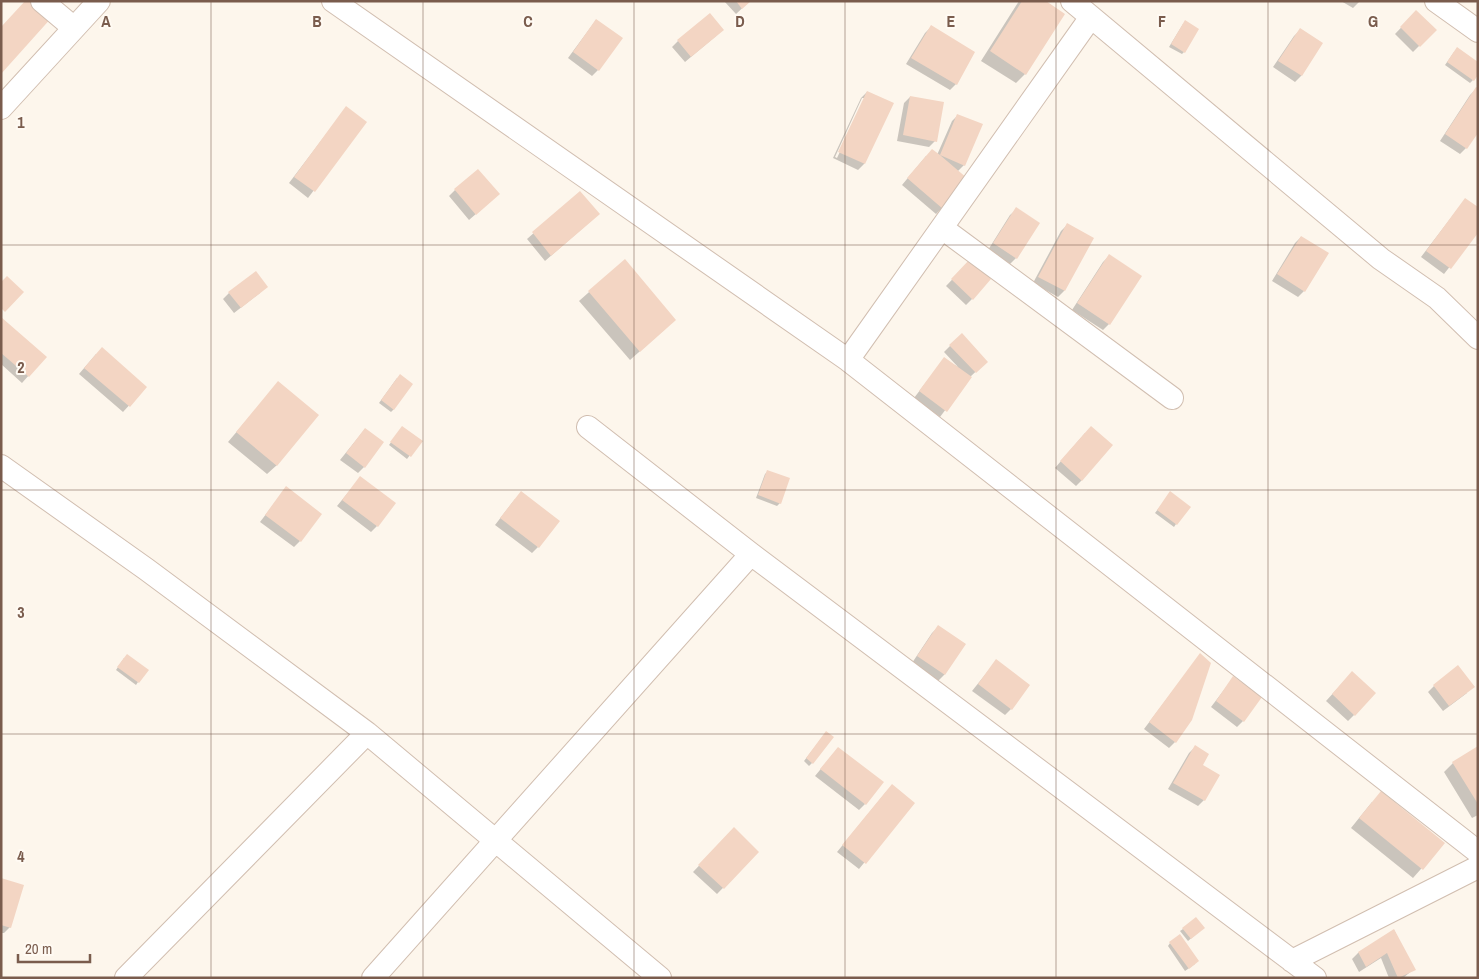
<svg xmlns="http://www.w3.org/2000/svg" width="1479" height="979" font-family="'Archivo Narrow',sans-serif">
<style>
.shadow{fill:#0003;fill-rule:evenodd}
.building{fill:#f3d5c3}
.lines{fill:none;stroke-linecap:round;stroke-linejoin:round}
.street-casing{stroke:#d1beb0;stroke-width:24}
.street{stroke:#fff;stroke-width:22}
.grid{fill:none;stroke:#7a5c4d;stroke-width:1;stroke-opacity:0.55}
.grid-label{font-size:16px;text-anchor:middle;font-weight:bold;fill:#7a5c4d;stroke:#fffaf3;stroke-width:4;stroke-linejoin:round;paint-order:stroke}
</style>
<rect width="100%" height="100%" fill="#fdf6ec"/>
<path class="shadow" d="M724,1H750L736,14Z
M1019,1H1043L1025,74L1016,83L981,61Z
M1341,1H1360L1353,8Z
M1416,12L1435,30L1413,52L1395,34Z
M596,20L598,70L592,76L568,58Z
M1183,24L1184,52L1182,54L1169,47Z
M931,27L956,84L950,90L906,64L925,33Z
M1300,30L1321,44L1301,76L1295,82L1273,67L1294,36Z
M716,36L685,62L672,47L678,41Z
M1454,52L1473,80L1470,83L1445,65Z
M1476,89L1466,148L1460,154L1440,141L1470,95Z
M867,92L892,104L864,164L858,170L833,158L861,98ZM862,98H865L837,158L835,157Z
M910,97L935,141L929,147L897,141L904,103Z
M346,108L365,123L308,198L289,183Z
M958,115L964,165L957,172L942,208L936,214L902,185L926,156L937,155L952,121Z
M455,190L492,200L469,220L449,196Z
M580,192L592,220L545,261L527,239Z
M1460,206L1478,231L1444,274L1421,257Z
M1017,209L1016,258L1010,264L988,250L1010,215Z
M1067,225L1092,239L1064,291L1058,297L1033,283L1061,231Z
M1301,237L1304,291L1298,297L1272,281L1295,243Z
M1109,256V324L1103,330L1072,310L1103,262Z
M624,261L665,329L630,360L579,301Z
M970,261L972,299L966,305L946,286Z
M229,293H260L234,313L223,299Z
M1,319L45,357L22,383L1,364Z
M961,335L986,362L970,377L940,417L914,398L944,359L958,367L944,352Z
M96,354L146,387L123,412L79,374Z
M397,378L394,409L391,412L379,403Z
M278,383L277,465L267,474L228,442Z
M365,429L364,467L358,473L340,460Z
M400,430L421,441L407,459L389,445Z
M1085,433L1082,480L1076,486L1055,468Z
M768,471L780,503L777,506L756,498L765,474Z
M360,478L377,526L371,532L337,506Z
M286,488L300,541L294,547L260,522Z
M1168,496L1176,524L1174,527L1155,513Z
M515,499L538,547L532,553L495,525Z
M938,627L965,644L944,675L938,681L912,663L932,633Z
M1200,655L1175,742L1169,748L1144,729Z
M124,658L138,682L136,685L116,670Z
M996,661L1011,709L1005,715L972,691Z
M1233,678L1243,721L1237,727L1211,707Z
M1346,679L1354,715L1348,721L1326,701Z
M1434,686L1467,693L1443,711L1428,692Z
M824,735L812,763L809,766L804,761Z
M1195,747L1201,765L1204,800L1198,806L1168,789L1189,753Z
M1478,747V815L1472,818L1444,772L1453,763Z
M838,748L865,804L859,810L815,776Z
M886,792L913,803L859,869L837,852Z
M1372,802L1443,844L1413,878L1351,828Z
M734,829L758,852L717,894L693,872Z
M1,879L10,927L4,933H1Z
M1183,929L1201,930L1188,941L1180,931Z
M1394,930L1414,969L1403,978H1389L1381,958L1359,972L1352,959L1358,953Z
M1170,943L1195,964L1185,971L1168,946Z"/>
<path class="building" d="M25,1H36L53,16L1,74V27Z
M736,1H751L742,9Z
M1022,1H1046L1065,14L1026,75L990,51Z
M1416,10L1437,30L1420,47L1400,27Z
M710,13L724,30L691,57L677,40Z
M596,19L623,38L599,71L573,52Z
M1185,20L1199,29L1185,53L1171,44Z
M931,25L975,52L957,85L911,58Z
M1300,28L1323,43L1302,76L1278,61Z
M1457,47L1478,62V75L1474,81L1447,62Z
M1476,87L1478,88V133L1467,149L1445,134Z
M867,91L894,103L865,164L838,152Z
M910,96L944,102L937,142L903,135Z
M346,106L367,122L315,192L294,177Z
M957,114L983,124L965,166L940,155L968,179L943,209L907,178L932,149L940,155Z
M478,169L500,194L476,215L454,189Z
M580,191L600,214L551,256L532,232Z
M1465,198L1478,207V233L1451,269L1426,251Z
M1016,207L1040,223L1017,259L993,243Z
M1067,223L1094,238L1065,291L1038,277Z
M1301,236L1329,253L1305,292L1277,274Z
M1109,254L1142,276L1110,325L1077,303Z
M625,259L676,320L640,352L588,291Z
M970,259L991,279L973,300L951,279Z
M256,271L268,287L241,308L228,292Z
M7,276L24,292L5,312L1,308V282Z
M1,317L47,357L29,377L1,353Z
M962,333L988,362L976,373L949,345Z
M102,347L147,387L130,407L84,368Z
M944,357L972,377L947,412L919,391Z
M400,374L413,384L394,410L381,400Z
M278,381L319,415L277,466L236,432Z
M402,426L423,441L411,457L390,442Z
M1091,426L1113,445L1082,481L1060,461Z
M365,428L384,442L365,468L346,453Z
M767,470L790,478L781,504L758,495Z
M360,476L396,503L378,527L342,500Z
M286,486L322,514L301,542L265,515Z
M521,491L560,521L539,548L500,518Z
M1170,491L1191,507L1177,525L1157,510Z
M938,625L966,644L945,675L917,656Z
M1200,653L1211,663L1192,720L1176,743L1149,722Z
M127,654L149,670L139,683L117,667Z
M996,659L1030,685L1012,710L978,684Z
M1458,665L1475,687L1449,706L1433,685Z
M1352,671L1376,693L1355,716L1332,694Z
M1233,676L1262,697L1244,722L1216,701Z
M826,731L834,737L813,764L806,758Z
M1195,745L1209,754L1203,765L1220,775L1205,801L1173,783Z
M1478,746V804L1452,762Z
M838,747L884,782L866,805L820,769Z
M892,784L915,803L866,864L842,845Z
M1381,791L1445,843L1423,870L1359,818Z
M734,827L759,852L724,889L698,865Z
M1,878L24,885L11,928L1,925Z
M1196,917L1205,928L1191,939L1182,928Z
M1394,929L1416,970L1398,978L1387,953L1366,967L1358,952Z
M1180,934L1199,961L1189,969L1169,942Z"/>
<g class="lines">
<defs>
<path id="street" d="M42,1L74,28
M333,1L848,360L1478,852
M1072,1L1381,259L1437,298L1478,338
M1436,1L1478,31
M1,108L99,1
M942,228L1172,398
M848,360L1091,17
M588,427L751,554L1315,978
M1,466L146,569L367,733L660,978
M1292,961L1478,867
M126,978L367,733
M373,978L751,554"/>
</defs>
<use href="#street" class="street-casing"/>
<use href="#street" class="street"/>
</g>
<path class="grid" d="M211,1V978M423,1V978M634,1V978M845,1V978M1056,1V978M1268,1V978M1,245H1478M1,490H1478M1,734H1478"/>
<g class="grid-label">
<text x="106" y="27">A</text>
<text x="317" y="27">B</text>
<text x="528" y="27">C</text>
<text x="740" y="27">D</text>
<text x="951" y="27">E</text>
<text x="1162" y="27">F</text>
<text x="1373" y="27">G</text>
<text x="21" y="128">1</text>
<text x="21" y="373">2</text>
<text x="21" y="618">3</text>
<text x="21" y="862">4</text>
</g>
<rect width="1479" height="979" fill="none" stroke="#7a5c4d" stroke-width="5"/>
<path d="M18 954v8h72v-8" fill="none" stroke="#7a5c4d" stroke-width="2.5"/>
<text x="25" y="954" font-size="15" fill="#7a5c4d" stroke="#fffaf3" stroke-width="4" paint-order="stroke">20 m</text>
</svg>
